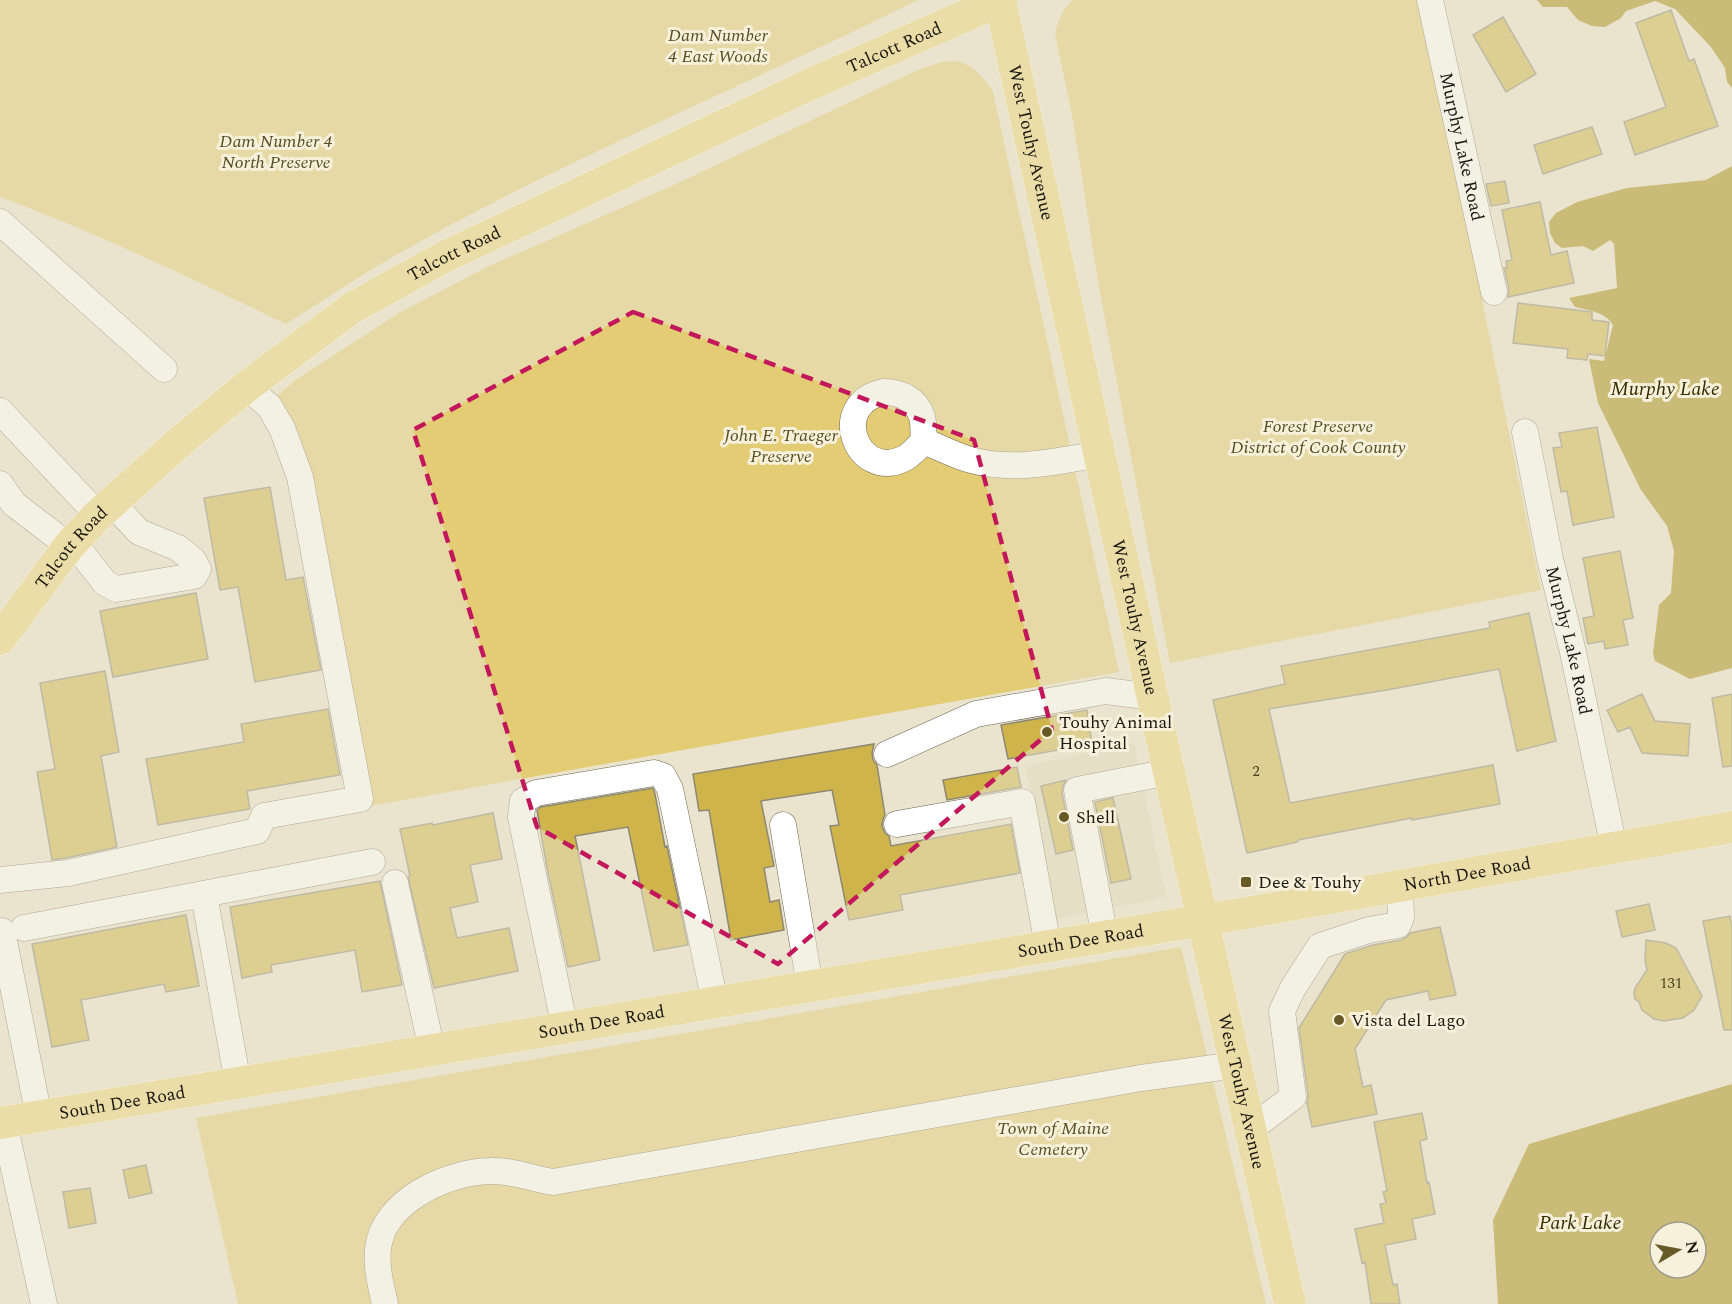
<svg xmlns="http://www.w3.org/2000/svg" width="1732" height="1304" font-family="Spectral,serif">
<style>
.built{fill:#e0d9bb}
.green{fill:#e3cc73}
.water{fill:#a48a11;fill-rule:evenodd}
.building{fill:#ceb44b;stroke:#8d8873;stroke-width:1.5}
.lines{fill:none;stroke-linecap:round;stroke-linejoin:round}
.minor-casing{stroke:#6a6551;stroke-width:27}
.major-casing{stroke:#fff;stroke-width:33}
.minor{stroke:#fff;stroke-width:26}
.major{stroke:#ebd67a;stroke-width:32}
.marked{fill:none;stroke:#c2185b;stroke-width:4.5;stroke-dasharray:12 8;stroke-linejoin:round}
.poi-dot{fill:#675a27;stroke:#f7f1db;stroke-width:2}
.labels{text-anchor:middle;stroke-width:6;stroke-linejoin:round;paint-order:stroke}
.number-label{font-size:15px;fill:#484020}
.park-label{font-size:18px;font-style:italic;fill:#584d22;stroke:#f7f1db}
.street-label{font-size:18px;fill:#1b1911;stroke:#f7f1db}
.poi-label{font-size:18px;fill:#1b1911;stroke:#f7f1db;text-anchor:start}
.water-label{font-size:20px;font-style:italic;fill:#362b00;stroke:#f7f1db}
</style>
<rect width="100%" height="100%" fill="#eae4ce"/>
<path class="built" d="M1134,743L1166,897L1054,919L1026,766Z"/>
<path class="green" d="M0,0H918C751,83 577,154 414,245C370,269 328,297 286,324C192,279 98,233 0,197Z
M1073,0H1421L1541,590L1170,663L1098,282L1073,120L1055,34C1058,20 1062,10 1073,0Z
M957,61C974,66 984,77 993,92L1119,672L370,806L298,449L275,397L297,379L399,313L487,267L676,184L920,69L941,62Z
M1181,947L1266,1304H238L196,1118Z"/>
<path class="water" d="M1537,0H1732V88L1727,82L1725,68L1711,47L1675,9L1655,1L1626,11L1621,18L1605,27L1592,26L1578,20L1567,7H1543Z
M1732,166V668L1690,679L1655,661L1653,653L1659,605L1671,593L1674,551L1667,526L1641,490L1598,403L1589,359L1604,361L1613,325C1606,312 1587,310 1575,307L1569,298L1617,288L1614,244L1610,240L1593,251L1583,246L1562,248L1555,243L1550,233L1549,222L1556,213L1577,202L1627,188L1706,180Z
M1732,1084V1304H1498L1493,1220L1529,1144ZM1660,1232H1696V1268H1660Z"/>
<path class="building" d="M1671,10L1689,61L1694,59L1718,126L1635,155L1624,122L1666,107L1636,23Z
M1503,17L1536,74L1506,92L1473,35Z
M1592,127L1602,154L1543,174L1534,145Z
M1505,181L1509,203L1491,206L1486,184Z
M1540,202L1551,255L1567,251L1574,283L1508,297L1509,289L1504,268H1507L1506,261L1512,260L1502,210Z
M1518,303L1592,312V320L1609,322L1605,356L1588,354L1587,360L1567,358L1568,349L1513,343Z
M1597,427L1614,517L1573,525L1567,491L1561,492L1553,448L1562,447L1559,433Z
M270,487L286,580L303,577L321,670L255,682L238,587L220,590L204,498Z
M1620,551L1633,618L1623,620L1628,645L1605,649L1604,641L1588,644L1583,618L1594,616L1583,558Z
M196,593L208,659L113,677L100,611Z
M1529,613L1556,741L1517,751L1499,669L1387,690L1269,709L1290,803L1493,765L1500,804L1412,820V818L1298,840V842L1247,853L1213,700L1285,684L1281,666L1490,628L1489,622Z
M105,671L119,752L101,756L117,847L66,858L52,860L37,772L55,769L40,683Z
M1642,694L1655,721L1690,724L1688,756L1642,753L1630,727L1618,732L1607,710Z
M1732,694V766L1723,767L1712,698Z
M328,709L340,775L247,791L250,809L158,825L146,759L244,742L241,724Z
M1087,710L1092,744L1008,759L1001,725Z
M874,744L872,753L873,760L877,765L885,815L883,819L882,826L885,833L889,836L891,846L1011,824L1020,873L900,895L903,910L849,920L830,826L839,825L832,790L761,801L774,866L764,868L770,902L779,900L784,930L731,940L709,810L699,811L693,774Z
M1017,767L1021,787L947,800L943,780Z
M1066,780L1063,786L1062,793L1073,850L1056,854L1041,786Z
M653,788L655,794L665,847L667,846L688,945L654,951L628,827L575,836L600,960L568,967L547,868L537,810L541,807Z
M1113,798L1131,879L1111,883L1095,802Z
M493,813L502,859L470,865L478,902L450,908L457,938L509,928L518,971L434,988L408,877L410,876L400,829L432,823L433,825Z
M380,881L402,985L362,992L355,950L271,965L272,972L242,978L230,907Z
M1649,904L1655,930L1622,937L1616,911Z
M186,915L199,986L166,992L164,984L81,1000L89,1040L52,1047L32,944Z
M1730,916L1732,927V1030H1724L1703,921Z
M1440,927L1456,995L1430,1000L1428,991L1386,1000L1355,1049L1363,1087L1371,1085L1377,1114L1312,1127L1307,1103L1308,1095L1299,1028L1345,954L1373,945L1401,940L1407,937L1410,933Z
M1646,940L1666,943L1676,948L1702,996L1694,1010L1683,1018L1664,1021L1654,1019L1642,1010L1639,1002L1635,999L1634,994L1635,988L1647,970L1645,960Z
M1422,1113L1427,1139L1420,1141L1427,1183L1429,1182L1435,1214L1412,1219L1416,1239L1385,1245L1393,1285L1397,1284L1400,1304H1371L1365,1262L1362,1263L1355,1229L1384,1223L1380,1204L1386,1203L1383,1192L1387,1191L1374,1122Z
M146,1165L152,1193L129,1198L123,1170Z
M90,1188L96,1223L69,1228L63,1192Z"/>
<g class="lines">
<defs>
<g id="minor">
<path id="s1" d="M1430,0L1494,292"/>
<path d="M0,222L164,369"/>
<path d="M884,392C901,392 917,400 922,417C924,424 923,433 924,441C917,447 912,455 903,459C856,481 828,403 884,392Z"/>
<path d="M0,411L98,515"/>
<path id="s2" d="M1525,432L1550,559L1573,652L1614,848"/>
<path d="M924,441C939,447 955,456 971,460C1015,472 1057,461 1100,454"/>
<path d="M0,484L14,504L69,546"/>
<path d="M73,542L105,583L116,589L194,576L198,569L193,560L178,548L139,532L112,503"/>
<path d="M887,754L976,714L1106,691L1153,697"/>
<path d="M897,824L1022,802L1048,946"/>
<path d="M783,825L810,986"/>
<path d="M0,880L68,873L257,831L264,816L360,799L300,477L282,428L269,406L246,387"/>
<path d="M395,883L432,1050"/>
<path d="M204,895L238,1083"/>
<path d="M24,928L372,862"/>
<path d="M2,931L39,1117"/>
<path d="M1105,937L1077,790L1169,772"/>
<path d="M565,1028L521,817L523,801L536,793L654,773L663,776L670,789L715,1002"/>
<path d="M4,1123L44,1304"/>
<path d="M1251,1129L1293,1097L1282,1011L1293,988L1320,946L1369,930L1398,925L1401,917L1400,886"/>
<path d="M385,1304C381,1286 376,1268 378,1249C383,1201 447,1172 490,1171C511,1170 533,1179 553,1182L1141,1078L1236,1065"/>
</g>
<g id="major">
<path id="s3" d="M1000,0L1169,772L1290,1304"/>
<path id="s4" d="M0,639L69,546L98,515L183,439L246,387L352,308L444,257L813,83L1001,0"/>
<path id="s5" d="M0,1123L1240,914L1732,827"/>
</g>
</defs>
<use href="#minor" class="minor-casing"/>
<use href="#major" class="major-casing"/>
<use href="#minor" class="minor"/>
<use href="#major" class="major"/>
</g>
<path d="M0 0H1732V1304H0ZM633,312L974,440L1052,730L778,964L537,827L413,430Z" fill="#eae4ce" fill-opacity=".55" fill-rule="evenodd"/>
<path class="marked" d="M633,312L974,440L1052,730L778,964L537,827L413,430Z"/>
<g class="poi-dot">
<circle cx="1047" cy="732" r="6"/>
<circle cx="1064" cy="817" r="6"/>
<rect x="1240" y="876" width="12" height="12" rx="3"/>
<circle cx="1339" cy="1020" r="6"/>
</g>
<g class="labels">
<g class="number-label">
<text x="1256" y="776">2</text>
<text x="1671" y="988">131</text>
</g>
<g class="park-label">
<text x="718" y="41">Dam Number<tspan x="718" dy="21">4 East Woods</tspan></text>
<text x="276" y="147">Dam Number 4<tspan x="276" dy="21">North Preserve</tspan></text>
<text x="1318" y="432">Forest Preserve<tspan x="1318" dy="21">District of Cook County</tspan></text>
<text x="781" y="441">John E. Traeger<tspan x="781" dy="21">Preserve</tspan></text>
<text x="1053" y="1134">Town of Maine<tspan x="1053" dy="21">Cemetery</tspan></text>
</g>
<g class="street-label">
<text dy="6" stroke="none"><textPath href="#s4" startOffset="1088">Talcott Road</textPath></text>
<text dy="6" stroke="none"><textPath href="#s3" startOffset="146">West Touhy Avenue</textPath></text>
<text dy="6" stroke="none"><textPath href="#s1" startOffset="150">Murphy Lake Road</textPath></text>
<text dy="6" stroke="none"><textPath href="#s4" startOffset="602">Talcott Road</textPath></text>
<text dy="6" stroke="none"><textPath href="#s4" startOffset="116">Talcott Road</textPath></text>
<text dy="6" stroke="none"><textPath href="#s3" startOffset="632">West Touhy Avenue</textPath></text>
<text dy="6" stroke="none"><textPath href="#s2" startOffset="213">Murphy Lake Road</textPath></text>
<text dy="6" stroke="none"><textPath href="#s5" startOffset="1488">North Dee Road</textPath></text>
<text dy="6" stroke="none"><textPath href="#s5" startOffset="1096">South Dee Road</textPath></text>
<text dy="6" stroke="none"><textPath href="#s5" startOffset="610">South Dee Road</textPath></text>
<text dy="6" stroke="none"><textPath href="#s3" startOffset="1118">West Touhy Avenue</textPath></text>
<text dy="6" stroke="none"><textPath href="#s5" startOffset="124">South Dee Road</textPath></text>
</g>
<g class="poi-label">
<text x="1059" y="728">Touhy Animal<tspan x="1059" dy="21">Hospital</tspan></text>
<text x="1076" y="823">Shell</text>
<text x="1258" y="888">Dee &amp; Touhy</text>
<text x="1351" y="1026">Vista del Lago</text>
</g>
<g class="water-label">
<text x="1665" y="395">Murphy Lake</text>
<text x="1580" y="1229">Park Lake</text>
</g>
</g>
<g transform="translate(1678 1250) rotate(80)"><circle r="28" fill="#f7f1db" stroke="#9f9b8a" stroke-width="1.5"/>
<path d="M0-4.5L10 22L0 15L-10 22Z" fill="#675a27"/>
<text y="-9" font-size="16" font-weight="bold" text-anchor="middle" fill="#1b1911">N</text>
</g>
</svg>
